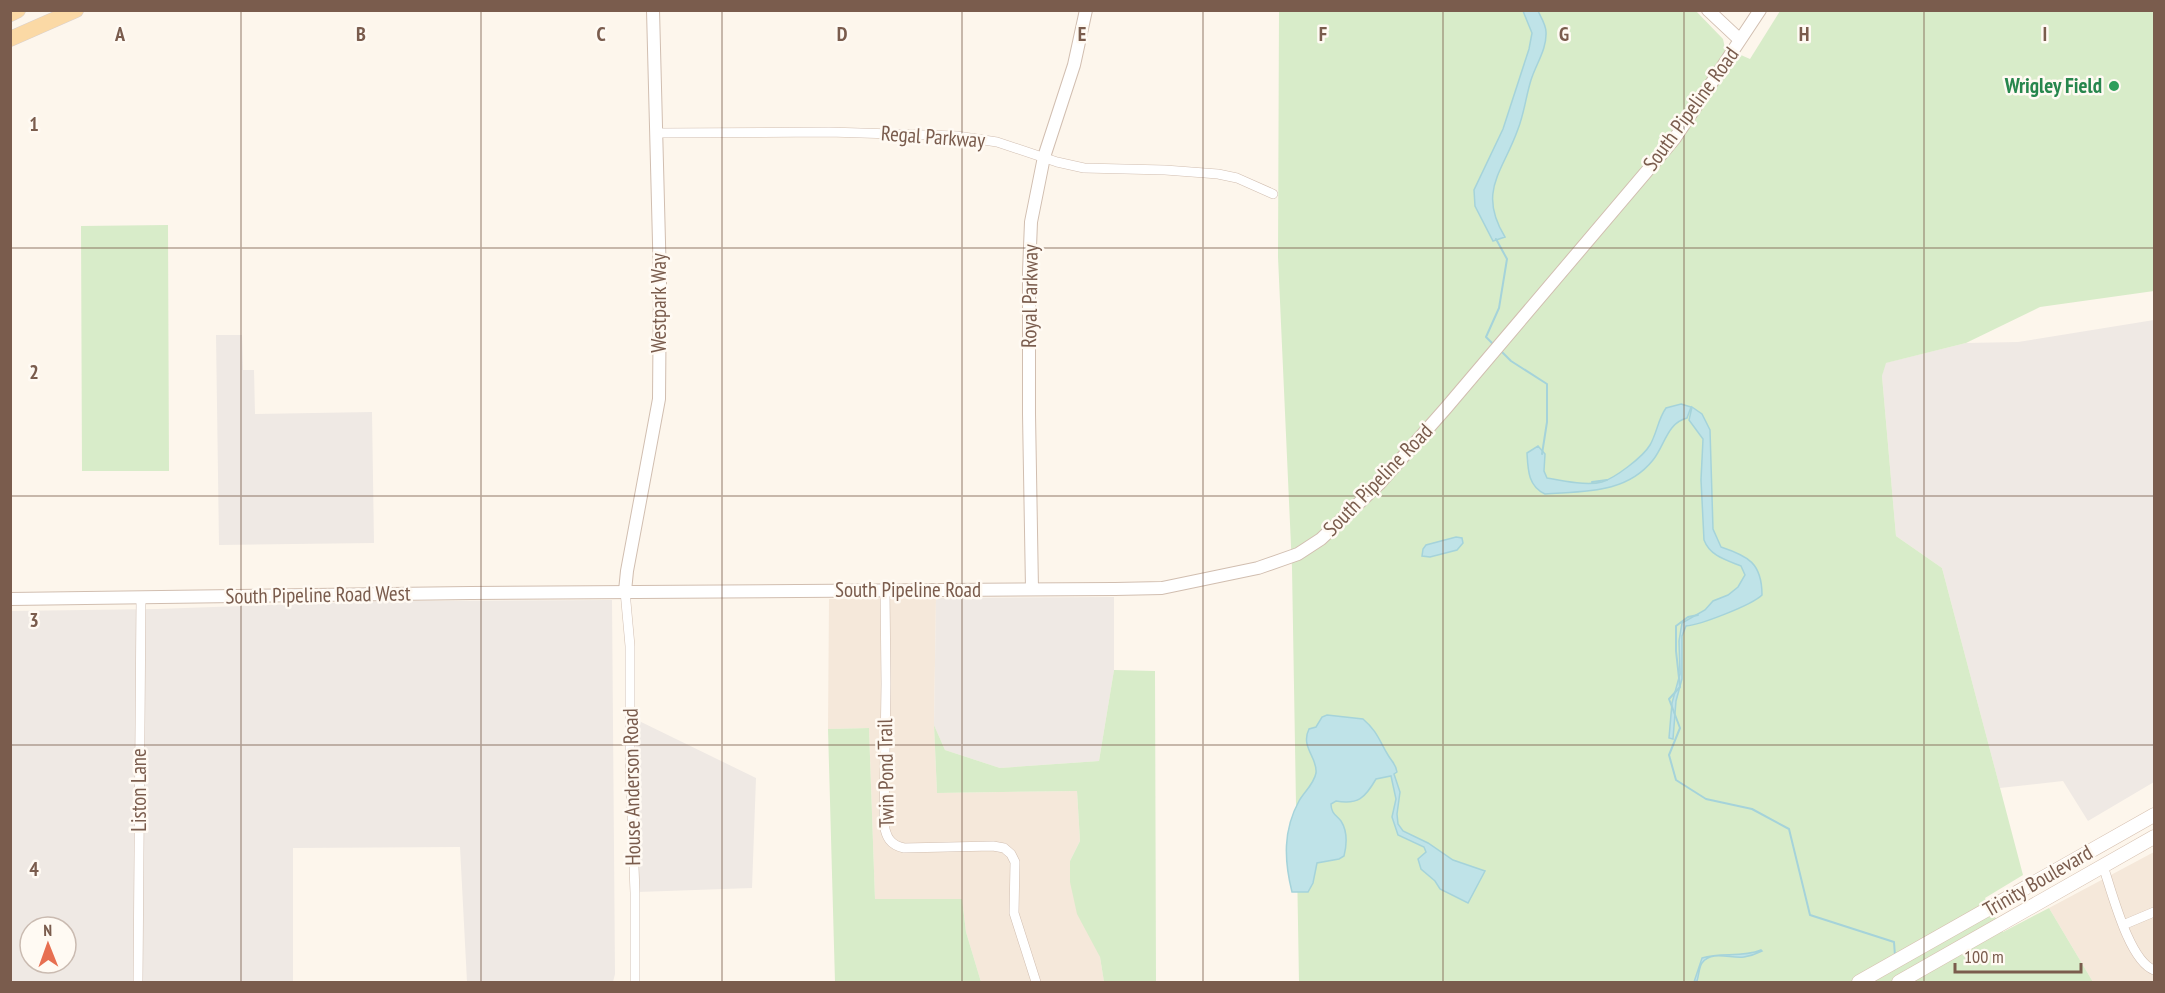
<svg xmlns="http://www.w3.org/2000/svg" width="2165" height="993" font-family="'PT Sans Narrow',sans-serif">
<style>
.residential{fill:#f5e8da}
.industrial{fill:#efe9e4;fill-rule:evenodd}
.green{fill:#d8ecc9}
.water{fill:#bfe3e8;stroke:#a5d3da;stroke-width:1.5}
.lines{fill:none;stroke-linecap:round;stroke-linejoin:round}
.stream{stroke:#a5d3da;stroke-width:2}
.minor-casing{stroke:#d1beb0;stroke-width:10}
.tertiary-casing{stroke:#d1beb0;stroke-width:14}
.secondary-casing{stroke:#d6c0b0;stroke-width:15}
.primary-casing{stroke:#dad1cd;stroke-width:16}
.minor{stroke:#fff;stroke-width:9}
.tertiary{stroke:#fff;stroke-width:12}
.secondary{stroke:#fff;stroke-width:14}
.primary{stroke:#fbd9a5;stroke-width:15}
.grid{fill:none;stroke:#7a5c4d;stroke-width:1.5;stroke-opacity:0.55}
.leisure-dot{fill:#2e9e5b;stroke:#fffaf3;stroke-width:2}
.labels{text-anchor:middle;stroke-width:5;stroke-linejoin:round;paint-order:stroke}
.leisure-label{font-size:21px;font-weight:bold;fill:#27864d;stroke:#fffaf3;text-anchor:end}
.street-label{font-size:21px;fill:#7a5c4d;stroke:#fffaf3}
.grid-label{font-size:20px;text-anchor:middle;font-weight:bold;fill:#7a5c4d;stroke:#fffaf3;stroke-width:5;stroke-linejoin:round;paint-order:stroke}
</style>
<rect width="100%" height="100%" fill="#fdf6ec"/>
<path class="residential" d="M936,598L934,725L937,793L1077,791L1080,841L1070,861L1100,957L1104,982H981L966,932L962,899H875L869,728L828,729L829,599Z
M2154,852V982H2093L2049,908Z"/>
<path class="industrial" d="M2154,320V782L2088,821L2063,781L2000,788L1942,568L1896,536L1882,376L1885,363L1966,343L2018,342Z
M216,335H242L243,370H254L255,414L372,412L374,543L219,545Z
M1114,597V670L1099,761L1000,768L945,750L934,725L936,598Z
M612,600L615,974L613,982H467L460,847L293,848V982H11L10,611L157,609L386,601ZM30,927H66V963H30Z
M635,719L756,778L752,888L638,892Z"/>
<path class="green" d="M1279,11H1696L1723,39L1725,48L1750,59L1780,11H2154V291L2040,307L1966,343L1886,363L1882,376L1896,536L1942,568L2023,875L1985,898L2003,932L2049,908L2093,982H1299L1292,568L1278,257Z
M168,225L169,471H82L81,226Z
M1114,670L1155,671L1156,982H1104L1100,957L1077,914L1070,882V861L1080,841L1077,791L937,793L934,725L945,750L1000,768L1099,761Z
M869,728L875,899H962L966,932L981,982H835L828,729Z"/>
<path class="water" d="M1523,11H1538C1541,17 1546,25 1546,32C1547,49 1536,64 1531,80C1526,96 1524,114 1518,129C1503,172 1477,191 1505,237L1493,241L1475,206L1474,190L1503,129L1529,49L1532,33Z
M1681,404L1691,407L1687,418C1667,423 1665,445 1653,460C1626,494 1584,491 1545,494C1528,486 1528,470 1527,453L1538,446L1545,454L1544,471L1547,478C1563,481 1587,486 1602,482C1615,478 1643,457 1650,445C1657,433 1658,419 1666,408Z
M1692,407L1702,414L1710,430L1713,529L1721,547C1748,556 1762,563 1762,595C1752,605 1700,625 1686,626L1682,636V679L1676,701L1673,739L1669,738L1672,703L1680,674L1679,641L1682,623L1705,610L1713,601L1728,595L1738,587L1745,575L1741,566C1726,560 1710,556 1704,540L1701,480L1703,439L1689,420Z
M1456,537L1462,538L1463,543L1457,550L1430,557L1422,556L1423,549L1426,545Z
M1327,715L1363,719C1377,731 1379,740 1388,755C1392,762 1396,764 1397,772L1394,774L1400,792L1397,814L1398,824L1403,831L1428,843L1453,860L1485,871L1468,903L1440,889L1435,881L1421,869L1418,859L1426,852L1424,847L1398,835L1392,817L1396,799L1391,776L1376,779C1365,798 1358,805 1336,801L1331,804C1331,813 1336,815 1341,821C1348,832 1347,844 1344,856L1339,859L1317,863L1313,883L1308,892H1292C1284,860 1283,830 1299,801C1304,792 1314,784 1316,773C1318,758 1300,747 1309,729L1316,727L1322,717Z
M1761,950L1762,951C1756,954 1750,956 1744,957C1731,959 1712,950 1702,963C1699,967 1699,975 1697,981L1694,982L1702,958C1722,952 1741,958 1761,950Z"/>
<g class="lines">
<path class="stream" d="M1495,346L1486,337L1499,308L1507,259L1496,239
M1501,351L1511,361L1547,384V422L1542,454
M1592,482L1607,480
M1698,615L1688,617L1676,626V651L1680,687L1669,699L1680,728L1669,755L1676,780L1706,799L1752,809L1789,829L1810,915L1894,942L1895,956"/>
<defs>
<path id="minor" d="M656,133L829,132L957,136L997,142L1057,162L1084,168L1165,170L1218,174L1237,178L1273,194
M885,590L886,684L884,824C886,837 890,845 904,848L993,846L1004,848L1011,854L1015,862L1014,913L1036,982
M625,591L630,646V761L635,893V982
M2103,866C2112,892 2129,961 2154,970
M2123,925L2154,912
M138,982L141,598"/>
<path id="tertiary" d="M1708,10L1740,40
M1032,589L1029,414V272L1031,222L1044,157L1074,65L1086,10
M625,591L627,571L659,399L660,281L653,10
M10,599L470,593L1115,589L1162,588L1258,568L1298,554L1321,539L1379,484L1446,408L1675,138L1760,10"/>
<path id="secondary" d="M1859,982L2154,815
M1899,982L2154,837"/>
<path id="primary" d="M10,14L18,10
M10,39L76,10"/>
</defs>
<use href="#minor" class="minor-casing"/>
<use href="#tertiary" class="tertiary-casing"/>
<use href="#secondary" class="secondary-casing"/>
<use href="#primary" class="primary-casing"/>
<use href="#minor" class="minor"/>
<use href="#tertiary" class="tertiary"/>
<use href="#secondary" class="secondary"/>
<use href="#primary" class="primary"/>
</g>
<path class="grid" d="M241,10V982M481,10V982M722,10V982M962,10V982M1203,10V982M1443,10V982M1684,10V982M1924,10V982M10,248H2154M10,496H2154M10,745H2154"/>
<circle class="leisure-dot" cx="2114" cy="86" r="6"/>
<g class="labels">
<g class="leisure-label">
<text x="2102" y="93">Wrigley Field</text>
</g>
<g class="street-label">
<text transform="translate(1691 109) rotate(-54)" y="7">South Pipeline Road</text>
<text transform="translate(933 137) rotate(4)" y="7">Regal Parkway</text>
<text transform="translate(1030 296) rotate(-89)" y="7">Royal Parkway</text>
<text transform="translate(659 303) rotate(-90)" y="7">Westpark Way</text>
<text transform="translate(1378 480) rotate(-46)" y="7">South Pipeline Road</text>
<text x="908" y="597">South Pipeline Road</text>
<text transform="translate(318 595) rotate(-1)" y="7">South Pipeline Road West</text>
<text transform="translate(886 773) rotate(-91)" y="7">Twin Pond Trail</text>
<text transform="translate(632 787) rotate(-91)" y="7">House Anderson Road</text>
<text transform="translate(139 790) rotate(-90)" y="7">Liston Lane</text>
<text transform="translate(2038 881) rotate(-30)" y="7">Trinity Boulevard</text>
</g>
</g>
<g class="grid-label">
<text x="120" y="41">A</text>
<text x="361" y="41">B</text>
<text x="601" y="41">C</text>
<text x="842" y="41">D</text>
<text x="1082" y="41">E</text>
<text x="1323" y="41">F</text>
<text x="1564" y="41">G</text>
<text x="1804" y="41">H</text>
<text x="2045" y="41">I</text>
<text x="34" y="131">1</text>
<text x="34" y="379">2</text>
<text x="34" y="627">3</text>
<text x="34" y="876">4</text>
</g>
<rect width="2165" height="993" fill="none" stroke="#7a5c4d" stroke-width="24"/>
<g transform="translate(48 945) rotate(359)"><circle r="28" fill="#fffaf3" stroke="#cabbb1" stroke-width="1.5"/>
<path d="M0-4.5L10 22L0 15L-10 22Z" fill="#e76f51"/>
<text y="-9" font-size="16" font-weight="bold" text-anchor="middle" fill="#7a5c4d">N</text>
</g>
<path d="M1955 963v9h126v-9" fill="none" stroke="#7a5c4d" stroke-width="3"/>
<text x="1964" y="963" font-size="18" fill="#7a5c4d" stroke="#fffaf3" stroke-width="4.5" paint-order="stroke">100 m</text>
</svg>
